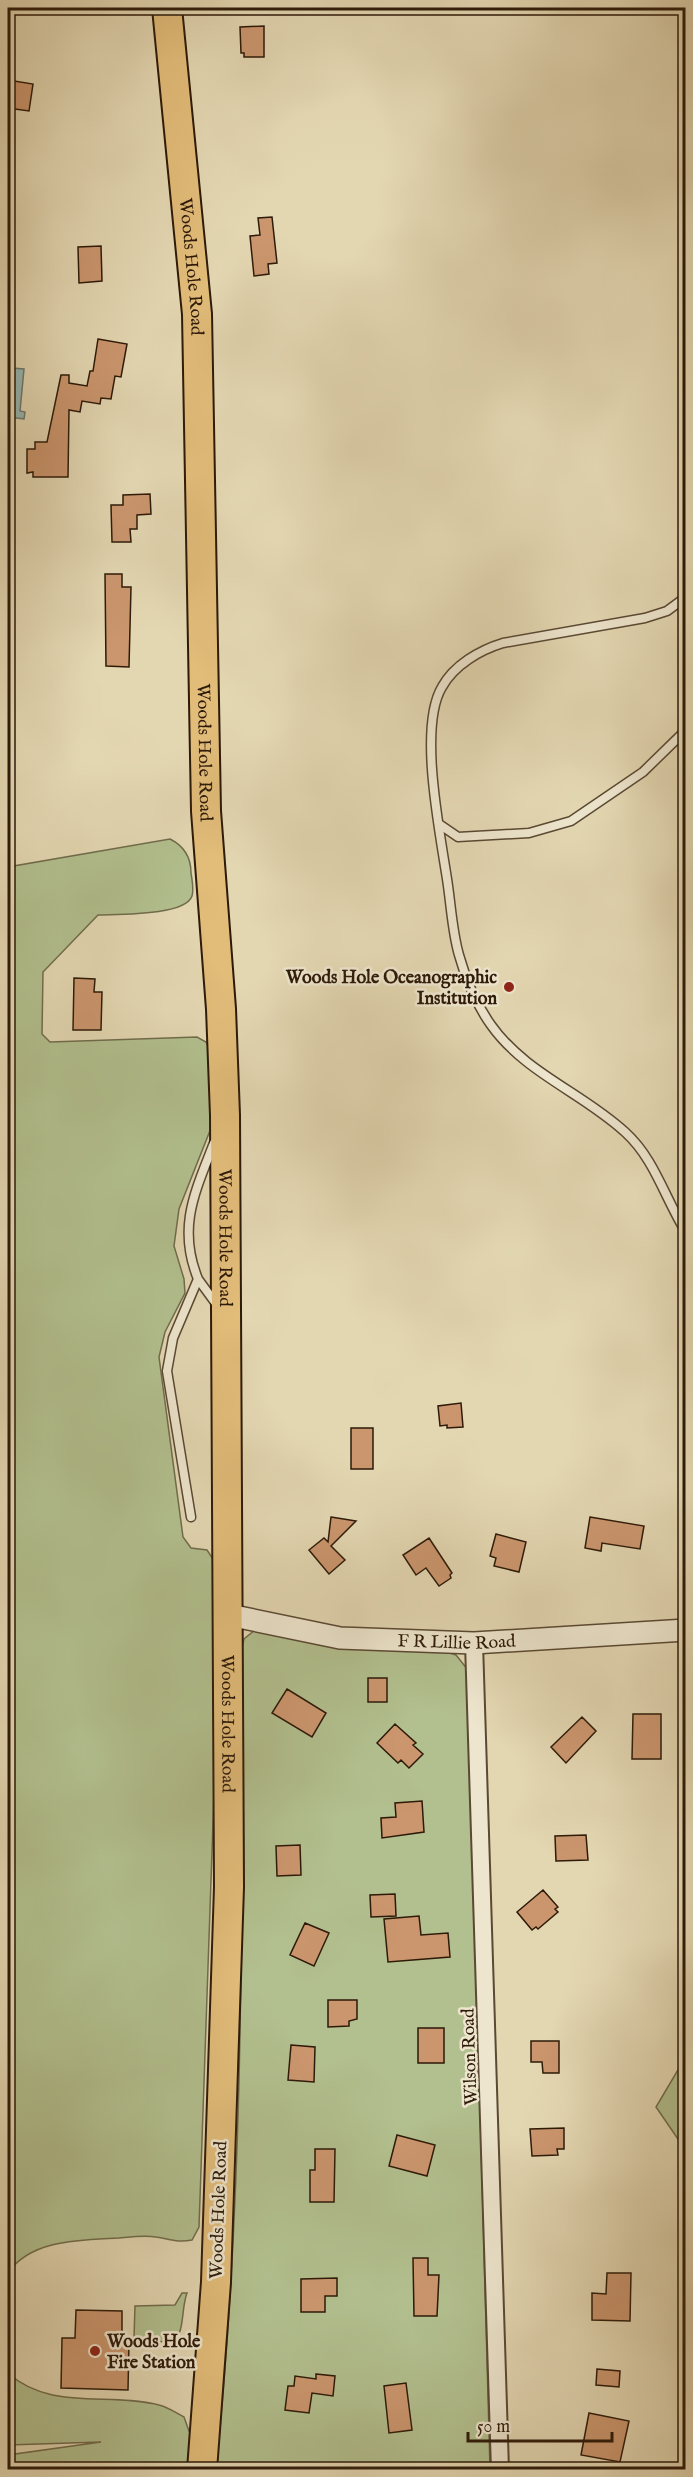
<svg xmlns="http://www.w3.org/2000/svg" width="693" height="2477" font-family="'IM FELL English',serif">
<style>
.green{fill:#b2bf8e;stroke:#706c4c;stroke-width:1.5}
.water{fill:#96b8b3;stroke:#6c796f;stroke-width:1.5}
.building{fill:#cb966e;stroke:#2d1a09;stroke-width:1.5}
.lines{fill:none;stroke-linecap:round;stroke-linejoin:round}
.service-casing{stroke:#5a4933;stroke-width:11}
.minor-casing{stroke:#5a4933;stroke-width:20}
.tertiary-casing{stroke:#5a4933;stroke-width:24}
.trunk-casing{stroke:#2d1a09;stroke-width:32}
.service{stroke:#ede5cd;stroke-width:8}
.minor{stroke:#ede5cd;stroke-width:16}
.tertiary{stroke:#ede5cd;stroke-width:21}
.trunk{stroke:#e2bc79;stroke-width:28}
.poi-dot{fill:#8f2418;stroke:#ede5cd;stroke-width:2}
.labels{text-anchor:middle;stroke-width:5;stroke-linejoin:round;paint-order:stroke}
.street-label{font-size:18px;fill:#2d1a09;stroke:#ede5cd}
.poi-label{font-size:18px;font-weight:bold;fill:#2d1a09;stroke:#ede5cd;text-anchor:end}
</style>
<rect width="100%" height="100%" fill="#e3d7b2"/>
<filter id="stains"><feTurbulence type="fractalNoise" baseFrequency=".00333" numOctaves="4"/><feColorMatrix values="0 0 0 0 .2 0 0 0 0 .09 0 0 0 0 .02 0 0 0 .5 -.17"/></filter>
<radialGradient id="worn" r=".72"><stop offset=".6" stop-color="#630" stop-opacity="0"/><stop offset="1" stop-color="#630" stop-opacity=".3"/></radialGradient>
<path class="green" d="M170,839C184,846 191,857 191,873C192,879 194,890 192,896C185,916 118,914 98,915L43,972L42,1034L50,1042L197,1037L206,1042L210,1050L213,1123L179,1209L174,1246L184,1279L185,1293L165,1332L159,1357L183,1537L191,1548L207,1550L217,1565L216,1736L199,2227L192,2240C177,2243 170,2239 156,2237C144,2235 130,2237 119,2238C82,2240 31,2239 8,2273V867Z
M255,1630L447,1652L456,1655L468,1670L490,2469L216,2470C244,2196 242,1922 242,1647L244,1639Z
M685,2058V2139L680,2142L656,2107Z
M182,2293H187C181,2308 185,2334 173,2341L137,2343L134,2338L135,2306L175,2305Z
M8,2373C50,2411 108,2392 159,2405C168,2407 176,2413 184,2417L189,2431H192L190,2469H8V2455L101,2442L8,2445Z"/>
<path class="water" d="M12,368L24,369L20,411L25,412L24,419L8,417Z"/>
<path class="building" d="M264,26V57H244V53H241L240,27Z
M8,80L33,84L29,111L8,108Z
M272,217L277,263L268,264L269,274L254,276L250,236L260,235L258,218Z
M101,246L102,281L79,283L78,247Z
M98,339L127,344L121,377L115,376L111,399L101,398L100,404L82,401L80,412L69,410L68,477H33V472L27,473V449H35V442H47L61,375H69V383L87,386L90,371H93Z
M150,494L151,514L137,515V529H130L131,542H112L111,505H123V495Z
M105,574H122V587H131L129,667L106,666Z
M74,978L95,979L94,992H102L101,1030H73Z
M461,1403L463,1427L447,1428V1425L440,1426L438,1406Z
M351,1428H373V1469H351Z
M331,1517L356,1521L331,1546L345,1560L329,1574L309,1550L324,1538L328,1542Z
M590,1517L644,1526L640,1549L602,1543L601,1551L585,1548Z
M496,1534L526,1542L519,1572L494,1566L496,1558L490,1556Z
M429,1538L452,1573L450,1575L451,1578L439,1586L426,1568L416,1575L403,1555Z
M368,1678H387V1702H368Z
M287,1689L326,1713L312,1737L272,1713Z
M633,1714H661V1759H632Z
M582,1717L596,1731L566,1763L551,1747Z
M395,1724L416,1743L413,1745L423,1754L409,1768L401,1760L398,1763L377,1743Z
M422,1801L424,1832L382,1838L381,1818L396,1817L395,1803Z
M586,1835L588,1860L556,1861L555,1836Z
M300,1845L301,1875L277,1876L276,1846Z
M543,1890L558,1907L555,1909L558,1912L538,1929L536,1927L532,1930L517,1912Z
M395,1894L396,1916L371,1917L370,1895Z
M419,1916L421,1935L448,1933L450,1957L388,1962L384,1919Z
M305,1923L329,1933L314,1966L290,1955Z
M328,2000H357V2019L349,2021V2026L328,2027Z
M418,2028H444V2063H418Z
M531,2041H559V2073H543L542,2062H531Z
M291,2045L315,2047L314,2082L288,2080Z
M564,2128V2149H557L558,2155L532,2156L530,2129Z
M397,2135L435,2145L427,2176L389,2166Z
M315,2149H335L334,2202H310V2170H315Z
M413,2258H428V2275H439L437,2316H414Z
M607,2273H631L630,2321L592,2320V2293L606,2294Z
M337,2278V2296H325V2312H301V2279Z
M76,2310L122,2311V2342H129L128,2390L61,2388L62,2338H75Z
M597,2369L620,2371L619,2387L596,2385Z
M316,2374L335,2376L333,2396L312,2393L309,2413L285,2410L288,2386H294L295,2376L316,2379Z
M406,2383L412,2430L389,2433L384,2386Z
M589,2413L629,2421L620,2462L581,2455Z"/>
<g class="lines">
<defs>
<path id="service" d="M686,597L667,611L645,618L503,643C480,650 454,665 442,687C418,727 440,832 447,879C451,904 452,931 459,955C466,980 476,1004 491,1025C525,1073 583,1093 625,1132C655,1159 665,1199 686,1232
M439,824L458,837L529,833L571,821L643,772L686,730
M198,1279L217,1305
M191,1517L167,1371L173,1338L198,1279C177,1227 195,1192 214,1143"/>
<path id="minor" d="M474,1643L500,2470"/>
<g id="tertiary">
<path id="s1" d="M229,1615L340,1638L474,1643L686,1630"/>
</g>
<g id="trunk">
<path id="s2" d="M167,8L197,314L206,811L221,1009L225,1115L229,1887L216,2282L202,2470"/>
</g>
</defs>
<use href="#service" class="service-casing"/>
<use href="#minor" class="minor-casing"/>
<use href="#tertiary" class="tertiary-casing"/>
<use href="#trunk" class="trunk-casing"/>
<use href="#service" class="service"/>
<use href="#minor" class="minor"/>
<use href="#tertiary" class="tertiary"/>
<use href="#trunk" class="trunk"/>
</g>
<g class="poi-dot">
<circle cx="509" cy="987" r="6"/>
<circle cx="95" cy="2351" r="6"/>
</g>
<g class="labels">
<g class="street-label">
<text dy="6" stroke="none"><textPath href="#s2" startOffset="260">Woods Hole Road</textPath></text>
<text dy="6" stroke="none"><textPath href="#s2" startOffset="746">Woods Hole Road</textPath></text>
<text dy="6" stroke="none"><textPath href="#s2" startOffset="1232">Woods Hole Road</textPath></text>
<text dy="6" stroke="none"><textPath href="#s1" startOffset="230">F R Lillie Road</textPath></text>
<text dy="6" stroke="none"><textPath href="#s2" startOffset="1718">Woods Hole Road</textPath></text>
<text transform="translate(469 2057) rotate(-92)" y="6">Wilson Road</text>
<text transform="translate(218 2210) rotate(-88)" y="6">Woods Hole Road</text>
</g>
<g class="poi-label">
<text x="497" y="983">Woods Hole Oceanographic<tspan x="497" dy="21">Institution</tspan></text>
<text x="107" y="2347" text-anchor="start">Woods Hole<tspan x="107" dy="21">Fire Station</tspan></text>
</g>
</g>
<rect width="693" height="2477" fill="none" stroke="#e3d7b2" stroke-width="30"/>
<rect x="9" y="9" width="675" height="2459" fill="none" stroke="#2d1a09" stroke-width="3"/>
<rect x="15" y="15" width="663" height="2447" fill="none" stroke="#2d1a09" stroke-width="1.5"/>
<path d="M468 2432v9h144v-9" fill="none" stroke="#2d1a09" stroke-width="3"/>
<text x="477" y="2432" font-size="18" fill="#2d1a09" stroke="#ede5cd" stroke-width="4.5" paint-order="stroke">50 m</text>
<rect width="100%" height="100%" filter="url(#stains)"/>
<rect width="100%" height="100%" fill="url(#worn)"/>
</svg>
